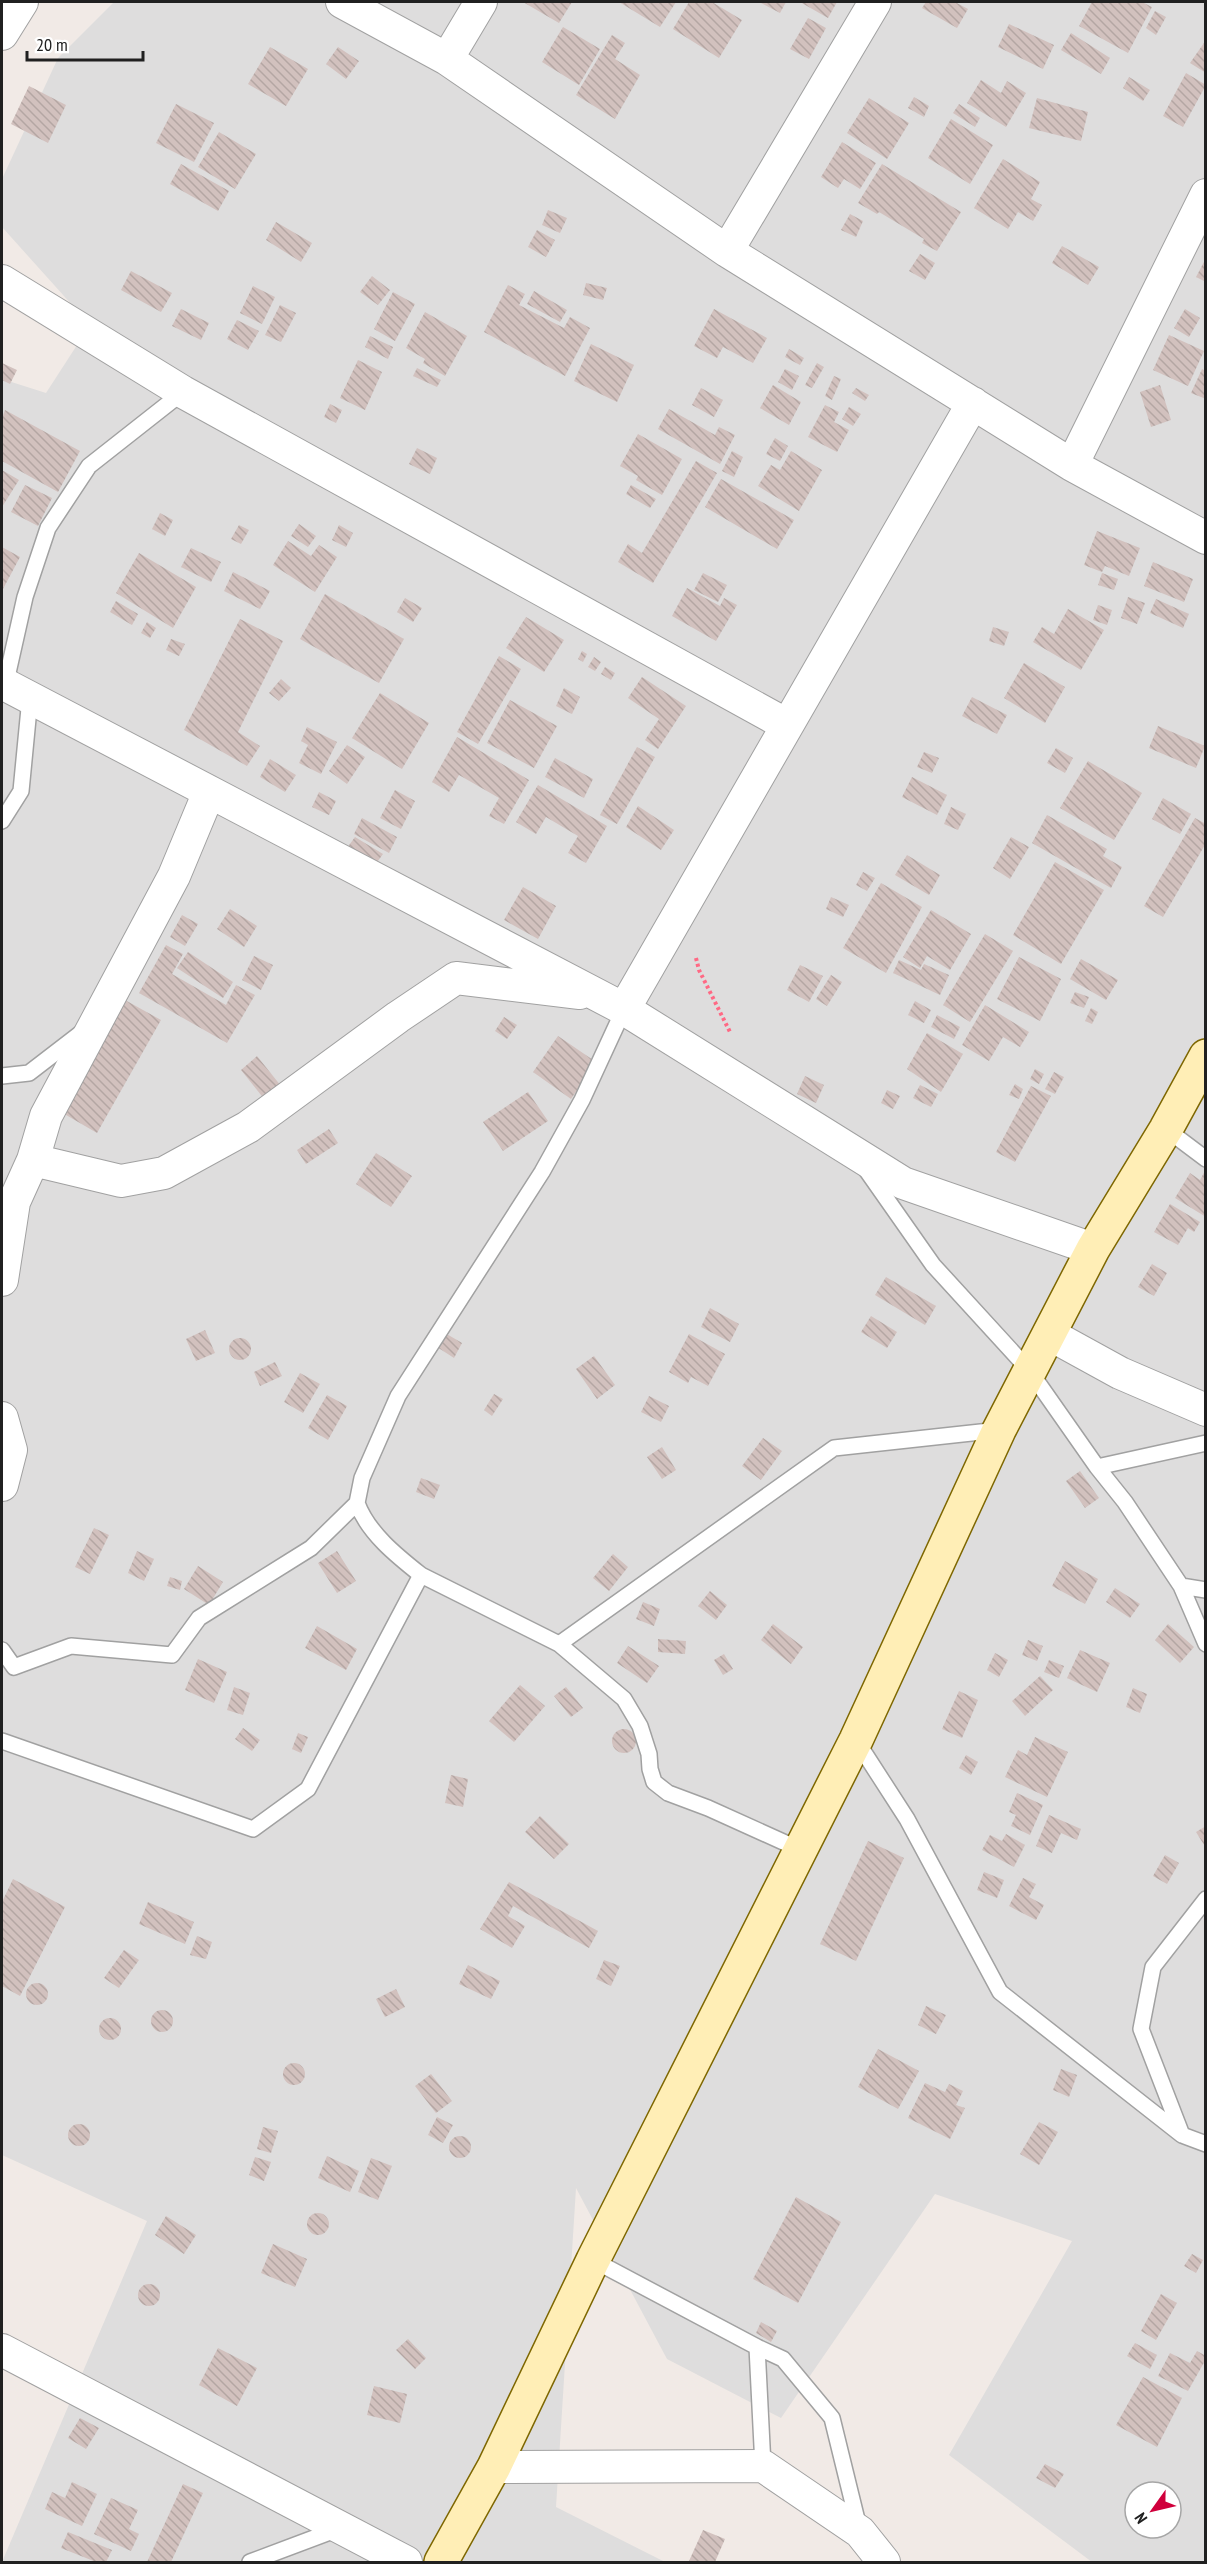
<svg xmlns="http://www.w3.org/2000/svg" width="1207" height="2564" font-family="'PT Sans Narrow',sans-serif">
<style>
.residential{fill:#dedddd;fill-rule:evenodd}
.building{fill:url(#building-back-hatch)}
.lines{fill:none;stroke-linecap:round;stroke-linejoin:round}
.lane-casing{stroke:#a1a1a1;stroke-width:18}
.street-casing{stroke:#a1a1a1;stroke-width:34}
.secondary-casing{stroke:#7e6700;stroke-width:36}
.path{stroke:#ff6984;stroke-width:4;stroke-dasharray:3 3;stroke-linecap:butt}
.lane{stroke:#fff;stroke-width:15}
.street{stroke:#fff;stroke-width:32}
.secondary{stroke:#ffeeb6;stroke-width:33}
</style>
<defs>
<pattern id="building-back-hatch" width="6" height="6" patternUnits="userSpaceOnUse" patternTransform="scale(1.5)"><rect width="6" height="6" fill="#d2c1be"/><path d="M-1 5l2 2M0 0l6 6M5-1l2 2" fill="none" stroke="#b4a6a3"/></pattern>
</defs>
<rect width="100%" height="100%" fill="#f1eae6"/>
<path class="residential" d="M114,2H1205V2562H1092L949,2455L1072,2241L935,2194L781,2418L667,2359L576,2188L556,2507L665,2562H2L147,2221L2,2155V379L46,393L90,325L2,227V179L58,58ZM1135,2492H1171V2528H1135Z"/>
<path class="building" d="M523,2H572L559,23Z
M619,2H676L660,27Z
M689,2H712L742,20L719,58L673,29Z
M759,2H786L780,13Z
M800,2H837L828,18Z
M926,2H955L968,9L957,28L922,8Z
M1092,2H1142L1152,7L1128,53L1079,26Z
M1155,11L1166,17L1156,35L1146,28Z
M808,18L826,28L809,59L790,49Z
M1009,24L1054,45L1043,69L998,47Z
M563,27L600,49L579,85L542,62Z
M1071,33L1110,58L1101,74L1061,50Z
M612,35L625,43L615,59L640,75L615,119L576,95Z
M1206,40V73L1190,63Z
M270,47L308,69L286,106L248,84Z
M338,47L359,61L346,79L326,64Z
M1186,73L1206,85L1183,127L1163,116Z
M1129,77L1150,90L1143,101L1123,88Z
M981,80L1001,93L1007,81L1026,93L1006,127L967,103Z
M29,86L66,105L48,143L11,124Z
M914,97L929,106L924,117L908,108Z
M869,98L909,123L887,159L847,133Z
M1037,98L1088,112L1081,141L1029,128Z
M176,104L214,123L194,162L156,143Z
M959,104L980,118L975,127L953,113Z
M951,119L993,145L970,184L928,158Z
M219,132L256,154L235,189L198,167Z
M842,142L876,163L860,189L844,179L838,188L821,177Z
M1003,159L1040,182L1031,199L1042,205L1033,221L1018,212L1008,229L974,208Z
M181,164L229,191L218,211L170,184Z
M882,164L961,212L937,251L922,243L924,239L879,212L877,214L858,203Z
M548,210L567,218L560,233L542,225Z
M850,214L863,221L856,237L841,230Z
M276,222L312,243L301,262L266,240Z
M537,230L555,240L546,257L528,247Z
M1062,246L1099,267L1088,285L1052,263Z
M920,254L935,263L925,280L909,271Z
M1206,258V282L1196,277Z
M131,271L172,293L161,312L121,290Z
M372,276L390,290L378,305L360,292Z
M586,283L607,288L603,300L583,295Z
M508,285L525,294L519,305L564,328L570,317L590,328L565,376L484,332Z
M253,286L275,297L262,324L240,313Z
M534,291L567,310L560,322L527,304Z
M393,292L415,304L395,341L374,329Z
M280,305L296,313L281,342L265,335Z
M181,309L209,323L201,340L172,326Z
M714,309L767,338L753,363L723,347L717,358L694,346Z
M1185,309L1200,318L1189,337L1174,328Z
M425,312L467,336L445,376L423,363L425,359L406,348Z
M237,320L259,331L248,350L227,339Z
M1169,335L1204,351L1188,386L1153,370Z
M370,336L393,347L388,359L365,347Z
M591,344L634,365L617,402L574,381Z
M789,349L804,358L800,365L785,357Z
M358,360L382,372L365,410L340,398Z
M2,363L17,370L10,384L2,380Z
M817,363L824,367L812,388L805,385Z
M417,368L441,380L437,387L413,376Z
M785,369L799,376L792,390L778,382Z
M1202,369L1206,371V399L1191,393Z
M834,376L841,379L832,400L825,396Z
M773,385L801,402L789,425L760,408Z
M1160,385L1171,420L1151,427L1140,392Z
M701,388L723,400L714,417L692,405Z
M856,388L869,395L865,401L852,393Z
M330,404L342,410L336,423L324,417Z
M825,405L839,412L834,422L849,430L837,452L808,437Z
M849,407L861,414L853,426L842,419Z
M669,409L715,435L719,427L735,435L720,464L658,429Z
M5,410L80,451L58,492L2,461V418Z
M638,434L682,459L662,495L636,480L638,476L620,466Z
M775,438L788,446L780,461L766,454Z
M417,448L437,458L430,474L409,464Z
M732,451L743,457L734,477L722,471Z
M791,451L822,470L799,511L758,486L771,465L780,470Z
M696,461L717,473L653,583L618,562L628,544L642,553Z
M2,470L19,480L2,507Z
M721,479L794,520L777,549L705,507Z
M25,485L52,498L38,526L11,512Z
M631,485L656,499L650,508L626,494Z
M160,513L173,520L165,536L152,529Z
M299,524L316,536L308,547L291,536Z
M239,525L249,530L241,544L231,539Z
M339,525L353,533L346,547L332,540Z
M1097,531L1140,548L1129,576L1105,566L1102,572L1084,565Z
M288,541L311,556L319,545L337,557L315,592L273,565Z
M2,547L20,557L3,589L2,588Z
M191,548L221,562L211,582L181,567Z
M139,553L196,587L173,628L116,593Z
M1153,562L1193,579L1184,602L1144,586Z
M233,572L270,591L260,609L224,591Z
M703,573L727,585L718,602L694,590Z
M1102,573L1118,579L1114,590L1098,585Z
M687,588L720,606L724,598L737,605L716,641L672,616Z
M325,594L404,639L379,683L300,639Z
M1128,597L1145,603L1137,624L1121,618Z
M405,598L422,608L413,622L397,612Z
M1156,599L1189,614L1183,628L1150,613Z
M116,601L138,614L132,625L110,612Z
M1098,605L1112,610L1107,625L1093,620Z
M1068,609L1104,630L1081,670L1033,642L1042,627L1054,634Z
M526,617L564,640L544,672L506,648Z
M240,619L283,641L238,732L260,746L247,766L184,730Z
M147,622L156,628L150,638L141,633Z
M993,627L1009,632L1004,646L989,641Z
M171,639L185,644L179,656L166,650Z
M582,651L587,654L583,662L578,659Z
M499,656L521,669L478,744L457,732Z
M594,657L601,662L595,671L588,667Z
M1024,663L1065,687L1045,723L1004,698Z
M605,667L615,673L611,680L601,674Z
M642,677L686,706L658,749L645,740L659,719L628,698Z
M281,679L291,688L279,701L269,693Z
M564,688L580,697L572,714L556,706Z
M380,693L429,723L402,769L352,738Z
M972,697L1007,715L997,734L962,716Z
M510,700L557,726L534,768L487,743Z
M1158,726L1205,746L1196,768L1149,748Z
M307,727L337,742L321,774L299,763L308,745L301,741Z
M457,737L529,780L504,824L489,816L499,798L459,775L449,792L432,782Z
M347,745L365,757L347,784L329,771Z
M637,747L655,757L617,824L600,815Z
M1056,748L1073,758L1065,773L1047,763Z
M924,752L939,758L932,773L917,767Z
M555,758L593,779L584,798L545,777Z
M270,759L296,775L285,792L260,777Z
M1088,761L1142,793L1114,840L1060,808Z
M912,777L947,795L937,815L902,797Z
M538,785L607,826L586,863L568,853L578,836L546,817L536,834L516,822Z
M395,790L415,801L401,829L380,818Z
M319,792L336,801L329,815L312,807Z
M1163,798L1191,814L1180,834L1152,819Z
M638,806L674,830L661,850L626,827Z
M951,807L966,814L958,830L944,824Z
M1047,815L1107,849L1103,856L1122,867L1111,888L1032,843Z
M362,818L397,837L389,853L354,834Z
M1195,818L1206,824V843L1163,917L1144,906Z
M355,837L383,854L375,865L347,848Z
M1011,837L1029,847L1010,879L993,868Z
M907,855L940,875L929,895L895,875Z
M1055,862L1104,890L1061,964L1013,935Z
M863,872L875,878L867,891L856,885Z
M881,883L922,907L886,973L843,948Z
M523,887L556,906L538,939L504,920Z
M831,897L849,905L843,917L826,909Z
M230,909L257,926L244,947L217,929Z
M931,910L971,934L950,970L927,956L920,968L903,957Z
M182,915L198,924L185,946L170,937Z
M985,934L1013,951L970,1022L943,1005Z
M166,945L183,954L172,974L226,1005L236,985L255,995L227,1043L139,993Z
M188,952L233,982L223,998L177,968Z
M254,956L273,965L261,990L242,980Z
M1019,957L1061,979L1040,1021L997,999Z
M1081,959L1118,980L1106,1000L1070,979Z
M899,960L921,970L924,964L949,975L940,995L893,973Z
M800,965L823,976L809,1002L787,990Z
M831,975L842,982L827,1006L816,999Z
M1075,992L1089,997L1084,1008L1070,1003Z
M125,1000L161,1020L97,1133L61,1112Z
M915,1001L931,1010L924,1023L908,1015Z
M985,1005L1029,1032L1020,1047L1003,1037L989,1061L962,1045Z
M1091,1008L1098,1012L1092,1024L1085,1021Z
M937,1015L960,1027L954,1039L931,1027Z
M504,1017L517,1025L507,1039L495,1031Z
M927,1033L963,1054L941,1092L907,1069Z
M558,1036L596,1062L571,1099L533,1072Z
M257,1056L281,1086L265,1100L241,1070Z
M1035,1069L1044,1074L1039,1084L1030,1079Z
M1054,1072L1064,1077L1055,1094L1045,1089Z
M805,1076L824,1085L816,1103L797,1094Z
M1015,1084L1023,1089L1019,1099L1009,1095Z
M920,1085L938,1094L931,1107L913,1098Z
M1031,1086L1051,1096L1015,1162L996,1152Z
M887,1090L900,1096L893,1109L881,1103Z
M528,1092L548,1121L503,1151L483,1122Z
M329,1129L338,1143L306,1164L297,1150Z
M376,1153L412,1176L391,1207L356,1184Z
M1206,1169V1217L1175,1198L1190,1173L1200,1180Z
M1170,1204L1200,1222L1194,1232L1188,1228L1178,1245L1154,1232Z
M1152,1264L1167,1273L1154,1296L1138,1287Z
M886,1277L936,1306L925,1325L875,1295Z
M710,1308L739,1324L730,1342L701,1327Z
M871,1316L897,1332L887,1348L861,1332Z
M205,1330L215,1353L196,1361L186,1339Z
M445,1333L462,1343L454,1358L437,1347Z
M689,1334L725,1354L708,1386L691,1377L688,1383L669,1372Z
M229 1349a11 11 0 1 1 22 0a11 11 0 1 1-22 0Z
M594,1356L615,1385L597,1399L576,1369Z
M275,1362L282,1376L260,1386L254,1372Z
M300,1373L320,1384L303,1413L284,1402Z
M494,1394L503,1399L492,1416L484,1410Z
M327,1395L347,1406L328,1440L308,1428Z
M649,1396L669,1406L661,1422L641,1412Z
M763,1438L782,1451L761,1480L742,1466Z
M662,1447L676,1470L662,1479L647,1457Z
M1080,1471L1099,1498L1085,1508L1066,1481Z
M421,1478L440,1485L434,1499L416,1492Z
M94,1528L109,1535L90,1574L75,1567Z
M137,1551L154,1559L144,1581L128,1573Z
M337,1551L356,1581L337,1593L318,1563Z
M613,1554L628,1567L609,1591L593,1578Z
M1065,1561L1098,1579L1085,1604L1052,1586Z
M198,1566L223,1582L209,1605L184,1589Z
M170,1577L182,1581L180,1590L167,1586Z
M1115,1588L1140,1604L1130,1618L1106,1602Z
M710,1591L727,1605L716,1620L698,1606Z
M643,1602L660,1609L654,1626L636,1619Z
M773,1624L803,1647L791,1664L761,1640Z
M1168,1624L1194,1647L1180,1663L1155,1640Z
M317,1626L357,1649L346,1670L305,1648Z
M658,1639L686,1641L685,1654L658,1652Z
M1028,1640L1043,1646L1037,1661L1022,1655Z
M628,1646L659,1666L647,1683L617,1663Z
M1080,1650L1110,1663L1097,1692L1067,1678Z
M995,1653L1008,1660L999,1677L987,1670Z
M724,1654L733,1669L723,1675L714,1660Z
M198,1659L227,1672L214,1703L185,1690Z
M1049,1660L1064,1666L1059,1678L1044,1672Z
M1040,1676L1053,1690L1025,1716L1012,1701Z
M520,1685L545,1706L514,1742L489,1721Z
M234,1687L250,1693L243,1715L227,1710Z
M566,1687L583,1708L571,1717L554,1696Z
M1133,1688L1147,1694L1140,1713L1126,1707Z
M959,1691L978,1700L962,1738L942,1729Z
M243,1728L260,1740L252,1751L235,1739Z
M612 1741a12 12 0 1 1 24 0a12 12 0 1 1-24 0Z
M298,1733L308,1737L301,1753L292,1749Z
M1035,1737L1068,1752L1047,1797L1005,1777L1018,1750L1027,1755Z
M966,1755L978,1762L971,1775L959,1768Z
M451,1775L468,1779L463,1807L445,1803Z
M1017,1793L1043,1805L1030,1835L1011,1826L1016,1815L1009,1812Z
M1049,1815L1081,1829L1077,1840L1061,1833L1052,1853L1036,1846Z
M540,1816L569,1844L554,1859L525,1832Z
M1206,1826V1848L1196,1832Z
M1006,1834L1025,1845L1014,1867L982,1850L990,1835L1002,1841Z
M868,1841L904,1858L856,1961L820,1944Z
M1165,1855L1179,1863L1167,1884L1153,1876Z
M984,1872L1004,1880L997,1898L977,1890Z
M1023,1878L1036,1884L1029,1897L1044,1905L1036,1920L1009,1906Z
M13,1879L65,1907L20,1996L2,1986V1902Z
M509,1882L598,1931L589,1948L513,1906L508,1916L525,1926L512,1948L480,1929Z
M148,1902L194,1922L185,1944L139,1924Z
M197,1936L212,1942L206,1959L190,1955Z
M124,1950L139,1960L119,1988L104,1978Z
M604,1960L620,1966L611,1986L596,1979Z
M468,1965L500,1981L491,1999L459,1984Z
M26 1994a11 11 0 1 1 22 0a11 11 0 1 1-22 0Z
M396,1989L405,2007L385,2017L376,1999Z
M926,2006L946,2015L936,2034L918,2025Z
M151 2021a11 11 0 1 1 22 0a11 11 0 1 1-22 0Z
M99 2029a11 11 0 1 1 22 0a11 11 0 1 1-22 0Z
M878,2049L919,2071L898,2109L858,2087Z
M283 2074a11 11 0 1 1 22 0a11 11 0 1 1-22 0Z
M1061,2069L1077,2075L1069,2097L1053,2090Z
M431,2074L452,2101L436,2113L415,2086Z
M925,2083L945,2092L949,2084L963,2091L956,2105L965,2108L950,2139L908,2118Z
M437,2117L453,2125L443,2143L428,2135Z
M1039,2122L1058,2132L1039,2165L1020,2154Z
M68 2135a11 11 0 1 1 22 0a11 11 0 1 1-22 0Z
M263,2127L278,2131L271,2153L257,2149Z
M449 2147a11 11 0 1 1 22 0a11 11 0 1 1-22 0Z
M327,2156L359,2171L350,2192L318,2178Z
M255,2157L271,2162L264,2181L249,2175Z
M371,2158L392,2166L378,2200L358,2192Z
M796,2197L841,2222L798,2303L753,2279Z
M307 2224a11 11 0 1 1 22 0a11 11 0 1 1-22 0Z
M166,2216L196,2235L184,2254L155,2235Z
M273,2244L307,2259L295,2287L261,2273Z
M1192,2254L1203,2260L1196,2273L1184,2266Z
M138 2295a11 11 0 1 1 22 0a11 11 0 1 1-22 0Z
M1161,2294L1177,2303L1156,2340L1141,2331Z
M761,2322L777,2331L771,2342L756,2333Z
M408,2339L426,2358L415,2369L396,2350Z
M1135,2343L1157,2355L1150,2369L1127,2356Z
M218,2348L257,2368L237,2406L199,2385Z
M1197,2351L1206,2356V2359L1188,2391L1158,2376L1170,2353L1190,2363Z
M1143,2377L1182,2398L1157,2447L1116,2425Z
M374,2386L407,2394L400,2423L367,2415Z
M80,2418L99,2428L86,2449L68,2438Z
M1045,2464L1064,2474L1055,2488L1036,2478Z
M72,2482L97,2494L82,2526L45,2509L52,2492L65,2498Z
M183,2484L203,2493L171,2562H147Z
M111,2498L138,2510L129,2529L139,2534L131,2551L94,2534Z
M703,2530L725,2539L715,2562L689,2561Z
M68,2532L112,2550L106,2562H96L61,2548Z"/>
<g class="lines">
<defs>
<path id="lane" d="M5,686L25,597L48,528L89,466L183,392
M2,821L21,791L30,698
M2,1076L29,1073L81,1033
M1166,1129L1206,1159
M867,1171L933,1265L1029,1370L1097,1467L1125,1502L1181,1586L1206,1644
M1097,1467L1206,1443
M357,1503C368,1533 397,1556 421,1575
M1181,1586L1206,1590
M559,1644L834,1448L999,1430
M2,1650L14,1667L71,1646L172,1655L199,1618L311,1548L357,1503L362,1478L398,1396L542,1172L582,1100L624,1009
M856,1740L907,1819L1000,1992L1182,2135
M2,1741L253,1829L308,1789L421,1575L559,1644L624,1699L640,1726L649,1754L650,1769L654,1782L668,1793L708,1808L801,1850
M1206,1899L1153,1967L1141,2029L1182,2135L1206,2144
M593,2260L757,2347L763,2466
M757,2347L783,2359L832,2418L859,2528
M250,2562L338,2529"/>
<path id="street" d="M342,2L447,59L727,251L1072,465L1206,538
M2,34L22,2
M447,59L481,2
M727,251L875,2
M2,281L183,392L787,725
M1072,465L1206,195
M2,683L624,1009L903,1183L1093,1249
M624,1009L973,403
M33,1160L121,1181L164,1173L248,1127L398,1017L456,978L580,993
M2,1280L14,1202L33,1160L46,1116L174,876L209,792
M1049,1334L1120,1373L1206,1410
M2,1418L11,1450L2,1485
M2,2350L406,2562
M494,2467L763,2466L860,2532L884,2562"/>
<path id="secondary" d="M441,2562L494,2467L593,2260L856,1740L999,1430L1093,1249L1166,1129L1206,1056"/>
</defs>
<use href="#lane" class="lane-casing"/>
<use href="#street" class="street-casing"/>
<use href="#secondary" class="secondary-casing"/>
<path class="path" d="M696,958L699,970L730,1032"/>
<use href="#lane" class="lane"/>
<use href="#street" class="street"/>
<use href="#secondary" class="secondary"/>
</g>
<rect width="1207" height="2564" fill="none" stroke="#202020" stroke-width="6"/>
<g transform="translate(1153 2510) rotate(236)"><circle r="28" fill="#ffffff" stroke="#a6a6a6" stroke-width="1.5"/>
<path d="M0-4.5L10 22L0 15L-10 22Z" fill="#d0003c"/>
<text y="-9" font-size="16" font-weight="bold" text-anchor="middle" fill="#202020">N</text>
</g>
<path d="M27 51v9h116v-9" fill="none" stroke="#202020" stroke-width="3"/>
<text x="36" y="51" font-size="18" fill="#202020" stroke="#ffffff" stroke-width="4.5" paint-order="stroke">20 m</text>
</svg>
